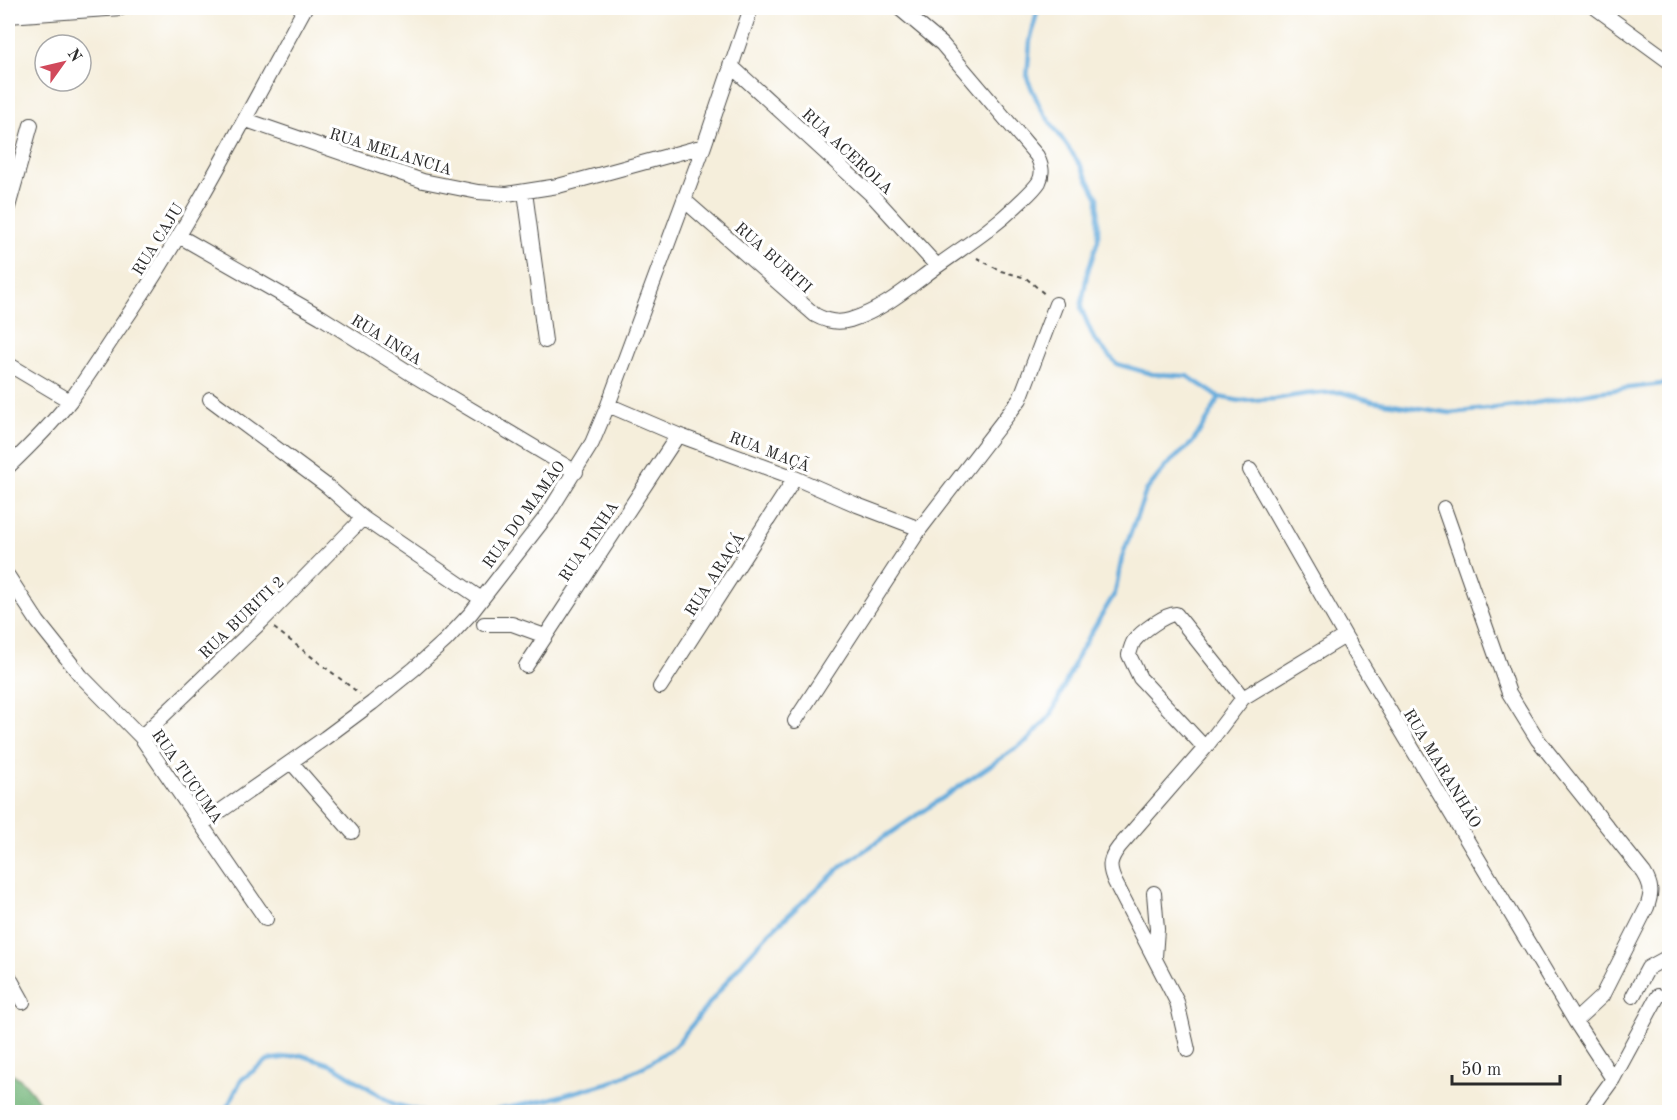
<svg xmlns="http://www.w3.org/2000/svg" width="1677" height="1120" font-family="'Old Standard TT',serif">
<style>
.forest{fill:#71b478;stroke:#4e7052;stroke-width:1.5}
.lines{fill:none;stroke-linecap:round;stroke-linejoin:round}
.stream{stroke:#65abdb;stroke-width:4.5}
.minor-casing{stroke:#494845;stroke-width:16}
.path{stroke:#494845;stroke-width:2;stroke-dasharray:4.5 4.5;stroke-linecap:butt}
.minor{stroke:#fff;stroke-width:14}
.labels{text-anchor:middle;stroke-width:6;stroke-linejoin:round;paint-order:stroke}
.street-label{font-size:16px;fill:#2b2b2b;stroke:#fff}
</style>
<rect width="100%" height="100%" fill="#fff"/>
<filter id="ink" filterUnits="userSpaceOnUse"><feTurbulence type="fractalNoise" baseFrequency=".0167" numOctaves="2"/><feDisplacementMap in="SourceGraphic" scale="12" xChannelSelector="R" yChannelSelector="G"/><feConvolveMatrix kernelMatrix="1 2 1 2 8 2 1 2 1" color-interpolation-filters="sRGB"/></filter>
<filter id="wash" filterUnits="userSpaceOnUse"><feTurbulence type="fractalNoise" baseFrequency=".008" numOctaves="4" result="noise"/><feDisplacementMap in="SourceGraphic" scale="24" xChannelSelector="R" yChannelSelector="G"/><feGaussianBlur stdDeviation="1.35" result="paint"/><feColorMatrix in="noise" values="0 0 0 0 0 0 0 0 0 0 0 0 0 0 0 0 0 1.4 0 .05"/><feComposite in="paint" operator="in"/></filter>
<g filter="url(#wash)">
<rect width="100%" height="100%" fill="#f5eedb"/>
<path class="forest" d="M8,1072C24,1077 37,1098 45,1112H8Z"/>
<g class="lines">
<path class="stream" d="M1038,8L1030,41L1027,78L1041,109L1081,166L1098,198V240L1087,274L1081,308L1094,339L1117,364L1152,374L1187,376L1219,397L1240,401L1274,399L1306,394L1340,392L1373,401L1450,413L1525,405L1596,392L1670,383
M225,1112L241,1080L268,1060L301,1055L332,1065L394,1104L423,1112
M486,1112L546,1100L611,1082L645,1066L675,1046L745,959L769,933L843,865L1028,740L1051,715L1079,653L1115,593L1122,557L1146,491L1167,465L1192,443L1211,414L1219,397"/>
</g>
</g>
<g filter="url(#ink)">
<g class="lines">
<defs>
<path id="minor" d="M1596,8L1670,62
M8,16L121,8
M730,65L873,196L937,266
M246,120L423,181L478,192L507,194L558,186L704,146
M525,192L545,341
M684,200L815,315C826,321 837,324 850,320C883,310 909,287 936,267C965,246 991,230 1017,205C1024,198 1033,191 1039,182C1044,172 1041,165 1037,156L942,44L899,8
M8,207L31,125
M179,236L321,317L413,375L576,472
M8,364L70,401
M210,399L327,486L363,518L480,598
M608,405L678,435L795,478L857,505L920,529
M8,467C30,446 51,425 70,401C86,379 101,356 116,333C188,230 245,118 305,8
M1250,470L1345,636L1575,1021L1613,1079
M1444,508L1509,693L1538,740L1644,873C1652,886 1652,893 1647,907L1602,996L1575,1021
M8,576L38,622L81,676L141,737L266,919
M484,624H512L545,636
M526,666L678,435
M660,687L795,478
M795,721L920,529L1020,399L1056,304
M141,737L263,620L363,518
M1205,748L1140,678L1129,655C1130,651 1132,644 1134,641C1141,632 1165,614 1176,614L1243,698
M291,762L352,832
M202,824L325,738L372,703L414,669L446,640L471,613L548,514L592,443L608,405L704,146L751,8
M1154,893L1157,929L1155,957
M8,975L23,1002
M1633,996L1648,968L1670,956
M1188,1050L1177,1002L1115,882C1108,867 1109,860 1119,847L1205,748L1243,698L1345,636
M1589,1112L1613,1079L1658,996"/>
</defs>
<use href="#minor" class="minor-casing"/>
<path class="path" d="M977,258L1001,271L1026,278L1047,296
M274,628L360,694"/>
<use href="#minor" class="minor"/>
</g>
</g>
<g class="labels">
<g class="street-label">
<text transform="translate(391 151) rotate(17)" y="6">RUA MELANCIA</text>
<text transform="translate(848 151) rotate(43)" y="6">RUA ACEROLA</text>
<text transform="translate(157 239) rotate(-58)" y="6">RUA CAJU</text>
<text transform="translate(774 257) rotate(42)" y="6">RUA BURITI</text>
<text transform="translate(387 339) rotate(32)" y="6">RUA INGA</text>
<text transform="translate(770 451) rotate(21)" y="6">RUA MAÇÃ</text>
<text transform="translate(523 514) rotate(-54)" y="6">RUA DO MAMÃO</text>
<text transform="translate(588 541) rotate(-56)" y="6">RUA PINHA</text>
<text transform="translate(714 574) rotate(-57)" y="6">RUA ARAÇÁ</text>
<text transform="translate(241 617) rotate(-44)" y="6">RUA BURITI 2</text>
<text transform="translate(1443 768) rotate(59)" y="6">RUA MARANHÃO</text>
<text transform="translate(188 776) rotate(55)" y="6">RUA TUCUMA</text>
</g>
</g>
<rect width="1677" height="1120" fill="none" stroke="#fff" stroke-width="30"/>
<g transform="translate(63 63) rotate(56)"><circle r="28" fill="#ffffff" stroke="#aaaaaa" stroke-width="1.5"/>
<path d="M0-4.5L10 22L0 15L-10 22Z" fill="#d1495b"/>
<text y="-9" font-size="16" font-weight="bold" text-anchor="middle" fill="#2b2b2b">N</text>
</g>
<path d="M1452 1075v9h108v-9" fill="none" stroke="#2b2b2b" stroke-width="3"/>
<text x="1461" y="1075" font-size="18" fill="#2b2b2b" stroke="#ffffff" stroke-width="4.5" paint-order="stroke">50 m</text>
</svg>
